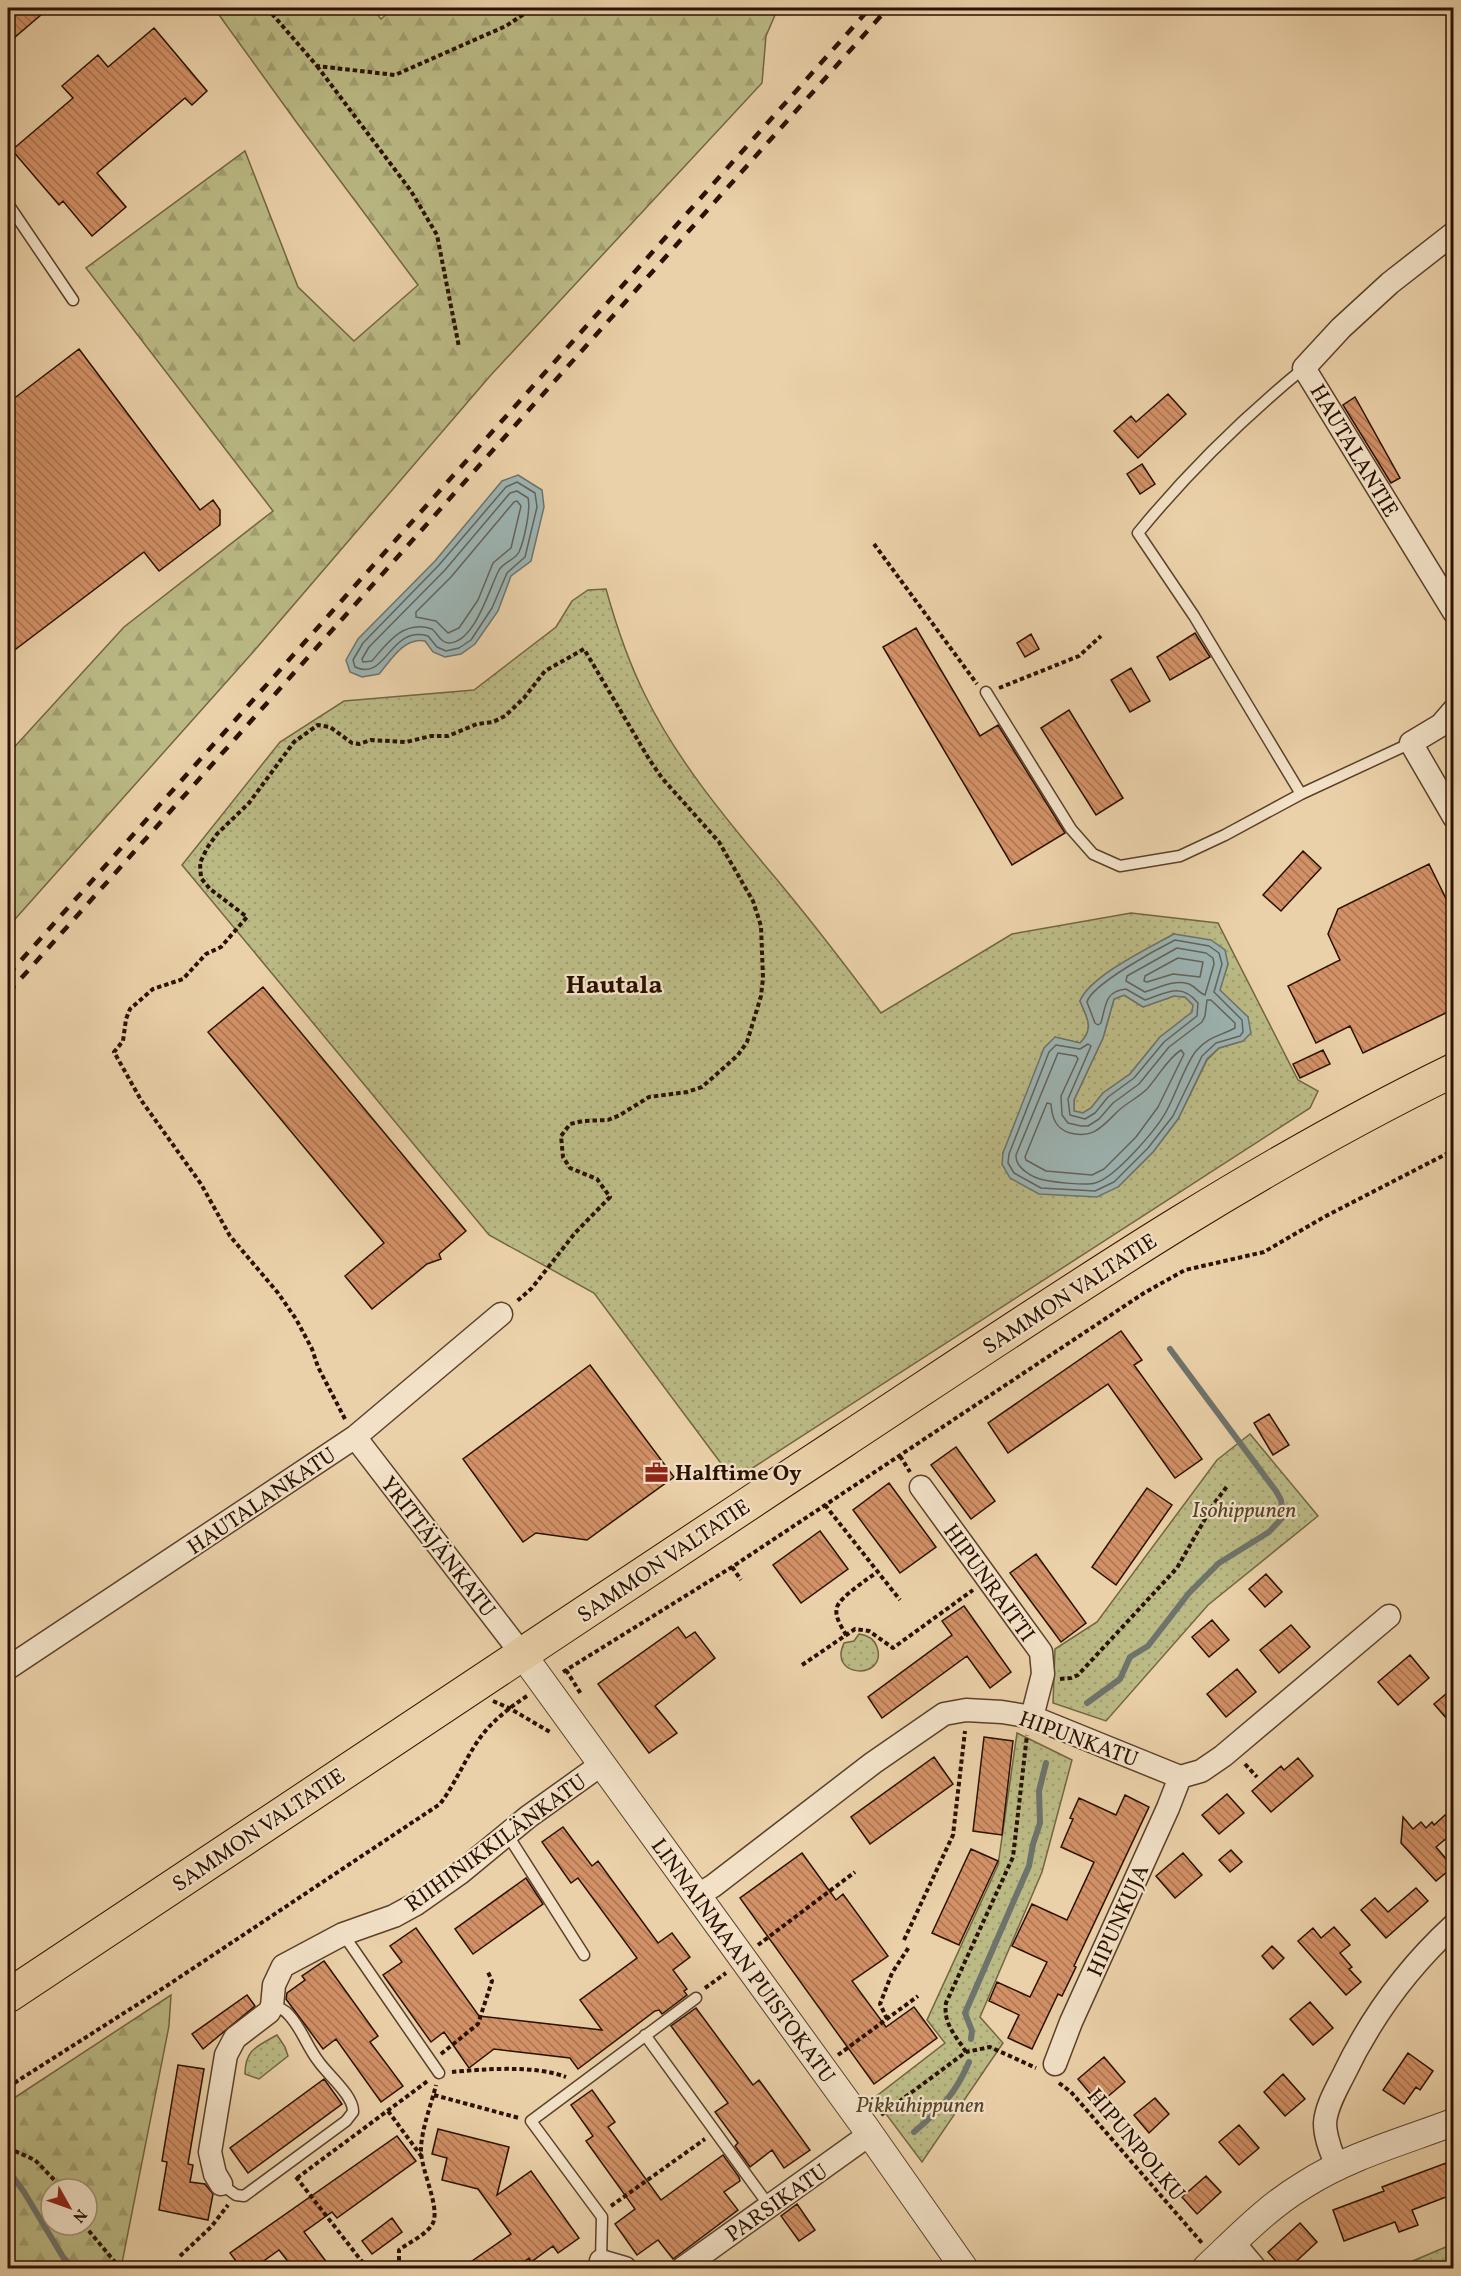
<svg xmlns="http://www.w3.org/2000/svg" width="1461" height="2276" font-family="Vollkorn,serif">
<style>
.grass{fill:url(#grass-dots);stroke:#726642;stroke-width:1.5;fill-rule:evenodd}
.forest{fill:url(#forest-firs);stroke:#726642;stroke-width:1.5;fill-rule:evenodd}
.water{fill:#9cb4b3;stroke:#6e736b;stroke-width:1.5;fill-rule:evenodd}
.lines{fill:none;stroke-linecap:round;stroke-linejoin:round}
.shore{stroke:#63625a;stroke-width:1.5}
.stream{stroke:#6e736b;stroke-width:6}
.building{fill:url(#building-back-hatch);stroke:#2a1100;stroke-width:1.5}
.service-casing{stroke:#5a412a;stroke-width:13}
.minor-casing{stroke:#5a412a;stroke-width:25}
.tertiary-casing{stroke:#5a412a;stroke-width:29}
.primary-casing{stroke:#2a1100;stroke-width:35}
.path{stroke:#2a1100;stroke-width:4;stroke-dasharray:4.5 3;stroke-linecap:butt}
.service{stroke:#f2e1c7;stroke-width:10}
.minor{stroke:#f2e1c7;stroke-width:22}
.tertiary{stroke:#f2e1c7;stroke-width:27}
.primary{stroke:#ebd1a9;stroke-width:33}
.rail{stroke:#2a1100;stroke-width:4.5;stroke-dasharray:10 10;stroke-linecap:butt}
.labels{text-anchor:middle;stroke-width:4.5;stroke-linejoin:round;paint-order:stroke}
.street-label{font-size:22px;fill:#2a1100;stroke:#f2e1c7}
.poi-label{font-size:22px;font-weight:bold;fill:#2a1100;stroke:#f2e1c7;text-anchor:start}
.park-label{font-size:22px;font-style:italic;fill:#564428;stroke:#f2e1c7}
.quarter-label{font-size:26px;font-weight:bold;fill:#2a1100;stroke:#f2e1c7}
</style>
<defs>
<pattern id="grass-dots" width="8" height="8" patternUnits="userSpaceOnUse" patternTransform="scale(1.5)"><rect width="8" height="8" fill="#bbba85"/><path d="M2 2h.1M6 6h.1" fill="none" stroke="#a19f71" stroke-width="1.8" stroke-linecap="round"/></pattern>
<pattern id="forest-firs" width="22" height="20" patternUnits="userSpaceOnUse" patternTransform="scale(1.5)"><rect width="22" height="20" fill="#bbba85"/><path d="M5 1l3.5 6h-7zM16 11l3.5 6h-7z" fill="#a19f71"/></pattern>
<pattern id="building-back-hatch" width="6" height="6" patternUnits="userSpaceOnUse" patternTransform="scale(1.5)"><rect width="6" height="6" fill="#d39167"/><path d="M-1 5l2 2M0 0l6 6M5-1l2 2" fill="none" stroke="#ab7552"/></pattern>
</defs>
<rect width="100%" height="100%" fill="#ebd1a9"/>
<filter id="stains"><feTurbulence type="fractalNoise" baseFrequency=".00333" numOctaves="4"/><feColorMatrix values="0 0 0 0 .2 0 0 0 0 .09 0 0 0 0 .02 0 0 0 .5 -.17"/></filter>
<radialGradient id="worn" r=".72"><stop offset=".6" stop-color="#630" stop-opacity="0"/><stop offset="1" stop-color="#630" stop-opacity=".3"/></radialGradient>
<path class="grass" d="M606,589C616,625 628,661 645,695C680,766 733,827 783,887C817,928 849,970 881,1013L1012,934L1131,913L1218,923L1298,1080L1318,1091L1310,1108L731,1482L720,1462L594,1293L489,1235L182,865L280,742L344,701L474,690L556,627L572,601L588,590ZM1174,934L1228,964L1219,990L1248,1017L1243,1041L1219,1048L1207,1060L1178,1119L1153,1152L1118,1187L1003,1153L1055,1037L1080,1043C1095,1028 1087,1018 1080,1001C1090,976 1149,948 1174,934Z
M1124,995L1143,1007L1174,996L1185,997L1193,1005L1192,1013L1160,1037L1130,1074L1103,1093L1091,1108L1083,1113L1074,1111V1100L1103,1038L1114,999Z
M1250,1434L1318,1516L1208,1605L1106,1721L1053,1703L1055,1649L1097,1622L1217,1460Z
M859,1634C867,1635 874,1638 877,1647C888,1680 827,1679 844,1643L854,1641Z
M1017,1733L1072,1760L1042,1872L980,2017L1003,2043L922,2162L874,2098L945,2043L927,2020L998,1865Z
M277,2035L285,2047L288,2056L259,2079L245,2074C245,2049 258,2046 277,2035Z
M1453,2244V2268H1396Z"/>
<path class="forest" d="M214,8H372L381,19L394,8H778L766,36L762,83L490,376L254,651L8,927V754L124,627L273,511L86,268L245,151L298,287L354,341L418,285L297,123Z
M171,1995L169,2026L121,2268H8V2102ZM51,2189H87V2225H51Z"/>
<path class="water" d="M518,475L542,490L544,507L531,561L511,576L498,611L475,644L461,654L445,657L433,652L425,641C404,637 391,660 379,674L362,677L350,672L346,660L358,639L435,561L502,481Z
M1174,934L1211,940L1225,950L1228,964L1220,990L1248,1017L1251,1033L1243,1041L1219,1048L1207,1059L1178,1119L1153,1152L1118,1187L1097,1197L1039,1194L1010,1178L1002,1164L1003,1153L1044,1048L1055,1037L1080,1043C1095,1028 1087,1018 1080,1001C1090,976 1149,948 1174,934ZM1124,995L1143,1007L1174,996L1185,997L1193,1005L1192,1012L1160,1037L1130,1074L1103,1093L1091,1108L1083,1113L1074,1111V1100L1103,1038L1114,999Z"/>
<g class="lines">
<path class="shore" d="M517,482L535,493L537,507L525,557L507,573L492,608L471,640L459,648L446,651L437,647L428,636C389,625 387,682 355,667L353,660L363,643L439,565L506,487Z
M517,491L528,498C531,509 524,541 519,552C515,560 504,562 499,570C489,589 475,642 449,643C441,643 438,634 432,629C404,619 387,643 372,661L363,662L362,659L369,647L445,570L510,493Z
M517,501L521,506L511,548L493,563L478,600L459,628L448,633L436,621L416,617V612L451,577L514,502Z
M1175,940L1209,946L1219,953L1222,964L1214,992L1242,1020L1243,1032L1240,1036L1216,1043L1202,1056L1173,1116L1148,1148L1114,1182L1095,1191L1041,1188L1014,1173L1008,1163L1009,1154L1049,1052L1056,1045L1080,1049L1088,1044L1091,1046L1068,1099L1070,1115L1085,1119L1095,1113L1108,1097L1134,1078L1164,1042L1197,1016L1198,1003C1181,982 1166,993 1145,1000L1126,989C1105,991 1106,1005 1101,1023L1098,1025L1095,1023L1087,1002C1091,985 1157,949 1175,940Z
M1177,948L1206,953L1213,958L1214,964L1205,995C1199,993 1196,987 1189,984C1173,979 1159,988 1145,992L1126,981L1127,976Z
M1178,958L1203,962L1200,977L1173,974L1147,982L1144,981L1145,976Z
M1207,1000H1211L1235,1023V1028C1220,1036 1209,1036 1196,1051C1185,1065 1177,1091 1168,1108C1159,1127 1115,1178 1095,1183C1086,1186 1054,1182 1044,1180C1033,1178 1015,1168 1016,1155L1058,1053L1076,1056L1078,1059L1061,1096L1062,1115L1068,1123L1081,1126H1088L1099,1119L1113,1103L1139,1084L1169,1047L1202,1022L1205,1016Z
M1181,1050L1184,1054L1158,1107L1136,1137L1104,1169L1092,1175L1046,1171L1026,1160L1025,1157L1047,1103L1051,1104C1052,1118 1056,1129 1070,1133C1093,1139 1103,1126 1117,1112C1126,1103 1138,1098 1147,1089C1158,1077 1167,1059 1181,1050Z"/>
<path class="stream" d="M1087,1703L1120,1679L1130,1657L1148,1646L1189,1593L1219,1563L1269,1532L1283,1517L1281,1500L1276,1491L1170,1349
M971,2039L972,2031L965,2013L1029,1866L1033,1844L1040,1823L1039,1791L1046,1763
M914,2132C940,2110 956,2093 969,2062
M8,2170L24,2192L63,2257L73,2268"/>
</g>
<path class="building" d="M8,8H49L8,43Z
M154,28L207,91L192,105L185,98L97,173L126,207L92,236L63,201L59,205L12,150L73,98L62,86L98,55L108,67Z
M79,349L200,510L213,500L220,510V525L159,571L144,552L8,655V403Z
M1168,394L1186,414L1138,458L1114,431L1131,416L1136,422Z
M1355,397L1400,478L1391,483L1343,405Z
M1142,464L1155,484L1140,494L1127,474Z
M916,628L980,736L998,725L1065,833L1012,865L883,647Z
M1195,633L1210,657L1170,680L1157,657Z
M1031,634L1039,649L1025,657L1017,643Z
M1131,668L1150,701L1130,712L1111,680Z
M1069,710L1123,798L1096,815L1041,728Z
M1303,851L1321,868L1281,911L1263,895Z
M1429,864L1454,915V975L1446,979L1454,995V1009L1363,1053L1350,1026L1316,1043L1288,986L1340,960L1328,934L1338,909Z
M263,987L466,1231L439,1254L441,1259L427,1264L372,1309L345,1276L384,1243L208,1032Z
M1323,1050L1330,1064L1300,1078L1293,1064Z
M1121,1331L1142,1360L1134,1365L1202,1459L1175,1478L1108,1384L1008,1453L988,1423Z
M590,1365L674,1477L587,1540L536,1533L523,1542L463,1459Z
M1269,1414L1289,1445L1273,1455L1254,1423Z
M956,1447L995,1501L971,1519L931,1465Z
M889,1483L936,1547L900,1573L853,1510Z
M1147,1488L1172,1505L1116,1585L1092,1567Z
M820,1531L848,1569L801,1603L773,1565Z
M1036,1554L1086,1623L1061,1642L1010,1573Z
M1266,1574L1282,1592L1265,1607L1249,1589Z
M964,1606L1011,1672L990,1688L967,1656L882,1718L868,1697L952,1635L942,1621Z
M1212,1620L1229,1640L1209,1657L1192,1637Z
M1291,1625L1310,1647L1279,1673L1260,1650Z
M678,1627L686,1638L695,1632L715,1658L655,1706L677,1733L649,1753L598,1684Z
M1410,1655L1429,1678L1398,1705L1378,1682Z
M1237,1669L1256,1692L1226,1717L1207,1694Z
M1454,1687V1727L1434,1704Z
M984,1737L1013,1741L1002,1835L973,1831Z
M934,1757L953,1784L870,1844L851,1817Z
M1298,1758L1313,1776L1271,1812L1252,1791L1281,1766L1284,1770Z
M1227,1794L1244,1813L1219,1834L1202,1815Z
M1125,1795L1149,1807L1074,1966L1076,1967L1062,1996L1058,1994L1032,2049L1008,2038L1019,2015L989,2001L997,1982L1030,1997L1047,1962L1012,1946L1032,1904L1067,1920L1094,1862L1061,1847L1073,1819L1070,1818L1079,1798L1116,1815Z
M1445,1815L1454,1824V1832L1436,1847L1453,1867L1436,1881L1401,1843L1403,1817L1413,1829L1421,1822L1426,1828L1432,1822L1434,1825Z
M563,1827L592,1866L598,1861L658,1943L672,1933L690,1957L673,1970L687,1989L684,1991L687,1995L662,2014L659,2010L655,2011L578,2069L570,2058L494,2049L469,2068L444,2032L431,2042L383,1975L402,1962L390,1946L416,1928L479,2016L602,2030L580,2000L637,1958L578,1878L571,1883L542,1842Z
M971,1849L998,1861L959,1945L932,1933Z
M1231,1850L1242,1862L1230,1872L1219,1860Z
M802,1853L836,1900L843,1894L888,1956L852,1981L886,2027L914,2007L937,2038L874,2084L740,1898Z
M1183,1853L1202,1875L1175,1898L1156,1876Z
M526,1878L543,1904L473,1954L455,1929Z
M1416,1888L1428,1901L1386,1938L1361,1910L1375,1898L1388,1912Z
M1334,1927L1350,1945L1340,1953L1352,1967L1349,1969L1361,1982L1346,1995L1298,1941L1313,1928L1321,1938Z
M1272,1946L1284,1958L1273,1969L1262,1956Z
M324,1961L378,2036L370,2042L403,2086L381,2102L336,2039L323,2049L286,1999L287,1993L305,1980L302,1976Z
M247,1995L255,2006L203,2049L192,2034Z
M1310,2002L1333,2028L1313,2045L1290,2019Z
M696,2008L753,2085L759,2080L810,2150L784,2168L772,2150L750,2167L735,2146L738,2143L715,2112L728,2103L671,2026Z
M1408,2053L1433,2071L1420,2090L1416,2087L1404,2104L1383,2090Z
M1104,2057L1125,2082L1099,2104L1078,2079Z
M178,2065L204,2069L188,2164L193,2165L190,2182L205,2184L213,2194L208,2220L159,2210L167,2162L162,2161Z
M1283,2074L1305,2099L1285,2116L1264,2092Z
M324,2079L342,2104L248,2173L230,2148Z
M592,2090L615,2122L608,2127L661,2200L723,2155L739,2177L740,2181L724,2192L738,2210L673,2259L658,2240L637,2255L615,2224L635,2209L586,2141L593,2136L571,2105Z
M1155,2098L1169,2114L1149,2133L1134,2115Z
M1239,2125L1259,2148L1239,2165L1219,2142Z
M438,2129L509,2147L497,2195L531,2171L579,2238L558,2253L553,2246L531,2262L529,2258L515,2268H462L511,2234L478,2189L442,2180L447,2158L432,2154Z
M397,2136L416,2161L337,2218L332,2212L304,2232L331,2268H293L279,2250L254,2268H241L230,2253Z
M1454,2160V2194L1412,2210L1418,2225L1399,2232L1395,2222L1344,2241L1333,2210L1384,2191L1382,2187Z
M1206,2176L1221,2192L1197,2214L1182,2197Z
M797,2204L815,2230L799,2241L781,2216Z
M392,2218L402,2232L372,2254L362,2241Z
M1300,2223L1317,2242L1289,2268H1282L1268,2252Z"/>
<g class="lines">
<defs>
<path id="service" d="M8,204L73,300
M986,692L1071,829L1093,854L1120,866L1180,856L1225,835L1301,794L1411,743
M1301,794L1194,616L1138,533C1187,473 1244,417 1304,368
M507,1834L584,1955
M343,1934L439,2073
M645,2035L770,2207
M221,2184L236,2195L244,2196L346,2121L353,2112C354,2096 328,2075 319,2062C307,2047 302,2029 289,2015C284,2009 279,2008 272,2006
M589,2268L601,2261L602,2217L531,2121L696,1998"/>
<path id="minor" d="M1454,233L1390,283L1341,328L1304,368L1454,612
M1454,710L1441,725L1411,743L1454,817
M355,1437L522,1654
M921,1487L1041,1652L1043,1674L1032,1717
M8,1668L355,1437L501,1314
M698,1895L713,1886L873,1763L944,1714L966,1710L1002,1712L1032,1717L1180,1777L1201,1771L1223,1756L1389,1616
M1055,2064L1071,2022L1168,1808L1180,1777
M1337,2167C1332,2153 1325,2139 1325,2123C1326,2107 1336,2090 1343,2076C1371,2017 1406,1969 1454,1925
M221,2184L215,2174L210,2152L226,2055L235,2038L269,2012L272,2006L274,1985L283,1966L343,1934L394,1916L416,1904L460,1873L528,1817L602,1764
M1233,2242L1255,2268
M601,2261L625,2268
M683,2268L870,2134"/>
<path id="tertiary" d="M522,1654L865,2127L964,2268
M1206,2268C1237,2239 1267,2207 1304,2185C1349,2156 1404,2141 1454,2122"/>
<path id="primary" d="M8,1996C286,1811 563,1625 842,1442C1041,1311 1238,1175 1454,1070"/>
</defs>
<use href="#service" class="service-casing"/>
<use href="#minor" class="minor-casing"/>
<use href="#tertiary" class="tertiary-casing"/>
<use href="#primary" class="primary-casing"/>
<path class="path" d="M267,8L317,66L395,75L506,26L533,8
M317,66L411,191L437,235L459,347
M874,544L977,684
M999,688L1079,656L1101,636
M345,1419L318,1367L312,1349L296,1319L278,1293L230,1236L201,1184L141,1100L114,1052L123,1041L126,1019L130,1009L153,989L183,979L206,954L221,947L247,917L210,889L201,878L200,863L207,848L217,834L249,803L294,742L318,725L330,727L352,743L359,744L371,740L406,742L431,736H448L477,724L493,722L505,716L524,698L545,671L584,649L649,759L662,778L719,842L753,901L761,926L763,978L761,996L747,1042L738,1055L702,1087L687,1092L649,1097L620,1115L608,1120L583,1121L570,1124L561,1136L563,1157L570,1168L597,1179L610,1197L575,1233L532,1288L516,1302
M900,1456L910,1472
M825,1505L900,1600
M732,1567L741,1580
M846,1635C842,1627 834,1617 837,1607C840,1597 868,1579 877,1572
M802,1665L855,1629L869,1631L893,1648L973,1590
M566,1670L581,1694
M563,1672L732,1567L1144,1293L1185,1270L1264,1252L1324,1217L1454,1150
M1060,1679L1071,1678L1078,1675L1177,1568L1213,1505L1228,1485
M493,1701L509,1708L550,1732
M1245,1764L1257,1777
M904,1940L953,1835L965,1731
M758,1945L855,1872
M705,1988L726,1973
M887,2019L880,2004L892,1973L909,1947
M966,2052C955,2035 943,2023 946,2003L1013,1857L1027,1735
M441,2054L478,2024L492,1981L487,1970
M838,2055L918,1996
M452,2072C485,2069 535,2065 566,2077
M1059,2083L1071,2092L1202,2243
M8,2087L168,1985L440,1804C458,1780 468,1751 487,1729C499,1716 512,1706 527,1696
M434,2095L519,2118
M388,2111L422,2157
M881,2115L966,2052L990,2047L1036,2068
M8,2148L35,2160L63,2189
M296,2177L367,2268
M297,2178L429,2080
M611,2206L705,2139
M84,2225L120,2268
M180,2256L211,2227L228,2205
M399,2268V2250C409,2242 431,2233 434,2220C438,2201 420,2168 421,2148C422,2128 431,2105 436,2085"/>
<use href="#service" class="service"/>
<use href="#minor" class="minor"/>
<use href="#tertiary" class="tertiary"/>
<use href="#primary" class="primary"/>
<path class="rail" d="M8,975L870,8
M8,993L888,8"/>
</g>
<defs>
<symbol id="office-bare" viewBox="-9 -9 18 18"><path d="M-6-3h4V-5.5h4V-3h4V5H-6ZM-1-4.5V-3h2v-1.5ZM-6 0V1H6V0Z" fill="#8f2418" stroke="#f2e1c7" stroke-width="2.5" paint-order="stroke"/></symbol>
</defs>
<g fill-rule="evenodd">
<use href="#office-bare" x="640" y="1456" width="33" height="33"/>
</g>
<g class="labels">
<g class="street-label">
<text transform="translate(1355 450) rotate(59)" y="8">HAUTALANTIE</text>
<text transform="translate(1069 1293) rotate(-33)" y="8">SAMMON VALTATIE</text>
<text transform="translate(261 1500) rotate(-34)" y="8">HAUTALANKATU</text>
<text transform="translate(439 1546) rotate(52)" y="8">YRITTÄJÄNKATU</text>
<text transform="translate(663 1560) rotate(-34)" y="8">SAMMON VALTATIE</text>
<text transform="translate(990 1582) rotate(54)" y="8">HIPUNRAITTI</text>
<text transform="translate(1079 1738) rotate(20)" y="8">HIPUNKATU</text>
<text transform="translate(258 1829) rotate(-34)" y="8">SAMMON VALTATIE</text>
<text transform="translate(495 1842) rotate(-36)" y="8">RIIHINIKKILÄNKATU</text>
<text transform="translate(1117 1920) rotate(-66)" y="8">HIPUNKUJA</text>
<text transform="translate(744 1960) rotate(54)" y="8">LINNAINMAAN PUISTOKATU</text>
<text transform="translate(1137 2144) rotate(50)" y="8">HIPUNPOLKU</text>
<text transform="translate(776 2202) rotate(-35)" y="8">PARSIKATU</text>
</g>
<g class="poi-label">
<text x="675" y="1480">Halftime Oy</text>
</g>
<g class="park-label">
<text x="1244" y="1517">Isohippunen</text>
<text x="920" y="2112">Pikkuhippunen</text>
</g>
<g class="quarter-label">
<text x="614" y="993">Hautala</text>
</g>
</g>
<rect width="1461" height="2276" fill="none" stroke="#ebd1a9" stroke-width="30"/>
<rect x="9" y="9" width="1443" height="2258" fill="none" stroke="#2a1100" stroke-width="3"/>
<rect x="15" y="15" width="1431" height="2246" fill="none" stroke="#2a1100" stroke-width="1.5"/>
<g transform="translate(69 2207) rotate(130)"><circle r="28" fill="#f2e1c7" stroke="#a28e77" stroke-width="1.5"/>
<path d="M0-4.5L10 22L0 15L-10 22Z" fill="#8f2418"/>
<text y="-9" font-size="16" font-weight="bold" text-anchor="middle" fill="#2a1100">N</text>
</g>
<rect width="100%" height="100%" filter="url(#stains)"/>
<rect width="100%" height="100%" fill="url(#worn)"/>
</svg>
